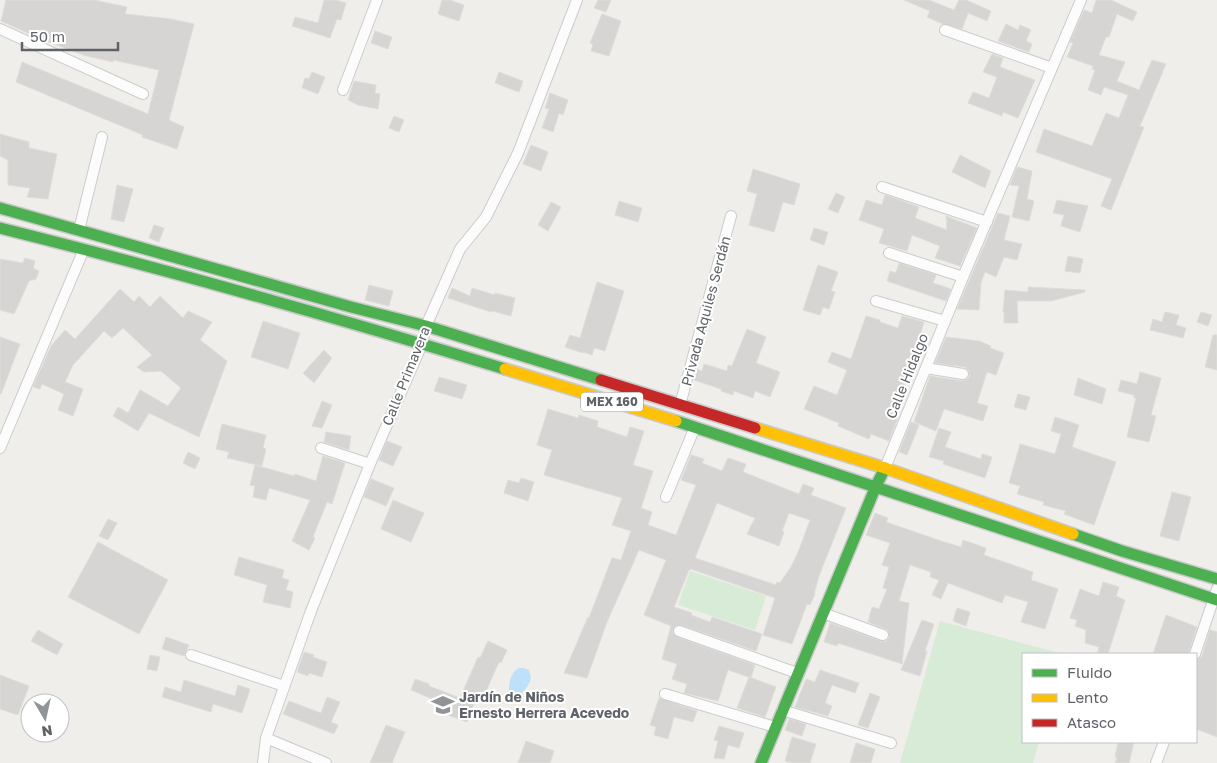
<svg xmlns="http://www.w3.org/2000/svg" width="1217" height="763" font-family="'Golos Text',sans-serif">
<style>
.green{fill:#d8ebd6}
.water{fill:#bfe0f9}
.building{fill:#d6d5d3;stroke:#deddd9;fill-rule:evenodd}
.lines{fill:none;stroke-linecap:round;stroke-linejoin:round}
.street-casing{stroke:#cbcccc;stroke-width:12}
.fast-casing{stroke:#cacacb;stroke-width:14}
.slow-casing{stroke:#cacacb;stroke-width:14}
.jam-casing{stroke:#cacacb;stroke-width:14}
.street{stroke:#fdfcfc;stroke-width:10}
.fast{stroke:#4caf50;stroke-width:11}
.slow{stroke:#ffc107;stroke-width:11}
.jam{stroke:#c62828;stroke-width:11}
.labels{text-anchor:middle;stroke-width:4;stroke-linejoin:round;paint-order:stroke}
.shield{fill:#fff;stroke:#8f9295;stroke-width:1}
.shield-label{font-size:12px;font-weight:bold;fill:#5f6368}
.street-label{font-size:14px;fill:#5f6368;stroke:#fff}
.poi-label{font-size:14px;font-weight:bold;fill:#5f6368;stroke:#fff;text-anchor:start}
</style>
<rect width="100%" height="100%" fill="#efeeea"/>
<path class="green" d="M690,571L766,596L755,630L678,605Z
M940,621L1063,654H1023V742H1039L1033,763H900Z"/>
<path class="water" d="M519,668H524L529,670L531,678C529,686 521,697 513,697L509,692C509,682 510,673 519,668Z"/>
<path class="building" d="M6,0H94L127,7L125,14L171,19L194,24L169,120L184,127L177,149L142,137L143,135L16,82L22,62L148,114L159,70L113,60V62L83,55L41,39L1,21Z
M324,0H336L346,3L341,20L337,19L330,38L292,26L295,17L318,23Z
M442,0H450L464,5L459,21L438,14Z
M598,0H611L606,12L594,8Z
M904,0H929L954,10L959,0H966L991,11L987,21L968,13L962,29L943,24L927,17L930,11Z
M1096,0H1111L1137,12L1133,21L1117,14L1109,37H1106L1099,55L1125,62L1117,81L1139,90L1152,60L1166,64L1140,126L1144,127L1111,210L1101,206L1112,179L1036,152L1044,129L1092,146L1106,113L1119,118L1128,95L1104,87L1101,95L1088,90L1095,70L1092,69L1093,66L1067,57L1073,43L1070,42L1084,10L1092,13Z
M602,14L621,21L609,56L591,51L593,44L590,43Z
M1006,24L1018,30L1020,25L1031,30L1026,41L1032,44L1029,52L998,41Z
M375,31L392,37L388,49L371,43Z
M992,54L1003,58L1000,67L1035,80L1018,118L1003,112L1002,116L968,103L973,92L989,98L997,77L983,72Z
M312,72L325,77L318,94L302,88L305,78L309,79Z
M499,72L523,81L519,92L495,83Z
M354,81L376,85L375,93L380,94L378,109L358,105L348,100Z
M550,93L568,100L563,115L559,113L553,132L542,128L549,109L545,108Z
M394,116L404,120L399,132L389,128Z
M0,134L29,142V148L57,154L48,199L27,197L30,188L8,185V160L0,156Z
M531,145L548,152L541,171L523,164Z
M960,155L991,171L985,188L952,172Z
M1017,167L1032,171L1027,199L1034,201L1029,221L1012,217L1019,186L1010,185Z
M753,169L800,184L794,205L783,202L774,232L749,225L757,194L747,191Z
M117,185L133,189L124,222L111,219Z
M836,193L845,197L838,213L828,209Z
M885,195L919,207L915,218L947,230L946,216L977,228L960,266L935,258L940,246L912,235L907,251L879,243L884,229L859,220L866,200L882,205Z
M1057,200L1088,206L1080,232L1061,226L1064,215L1053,213Z
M619,201L642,208L638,222L615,215Z
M551,202L561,207L548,231L538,225Z
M998,213L1010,216L1004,240L1022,244L1017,260L1004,257L996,277L985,272L981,283L979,310L957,309Z
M154,225L164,228L159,242L149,238Z
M814,228L828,232L824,245L810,240Z
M1068,256L1083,259L1080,273L1065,271Z
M25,258L35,261L33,268L39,271L36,279L29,281L14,314L0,310V259L23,263Z
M899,263L936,275L933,283L951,289L946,301L887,281L890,271L896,273Z
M818,265L838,272L831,291L835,292L829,309L823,307L820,315L803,310Z
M597,282L624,291L605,351L594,348L592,355L583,352V353L565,347L570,335L580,338Z
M369,285L393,291L389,306L365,300Z
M1028,287L1085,290V292L1051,301H1017L1018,323H1004V312H1003L1005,290L1028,292Z
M452,288L470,296L472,288L495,295V293L515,298L511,316L492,311L491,312L448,298Z
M120,289L134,302L139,296L150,307L160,296L183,318L188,311L212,322L200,340L227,361L199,437L149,413L138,431L113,416L118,407L128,413L140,390L168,406L181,388L161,371L144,372L137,367L152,355L123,328L112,338L104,331L73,365L65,382L83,389L73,416L58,410L64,394L42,384L40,389L33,387L51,346L65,330L75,339Z
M1165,312L1179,315L1176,325L1186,328L1183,338L1150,330L1153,319L1162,322Z
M1201,312L1212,315L1208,326L1197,322Z
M866,316L880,320V322L898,328L902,316L924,322L920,336L924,337L892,415L898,417L889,441L871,434L869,439L838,426L839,423L804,409L814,386L837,395L847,370L828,362L832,352L851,359Z
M263,321L300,333L288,369L251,357Z
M747,329L766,337L756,363L780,372L770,397L755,391L753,398L734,391L733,395L721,391V389L694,380L697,369L702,371L704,364L727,371L728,365L732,366Z
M1213,335H1217V370L1205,367Z
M0,337L20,344L1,394H0Z
M946,337L979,341L991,346L990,348L1004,353L996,375L987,372L977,403L988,406L983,421L944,409L936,431L914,422L930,376L962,381L968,379L970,375L969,371L965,367L935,363Z
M324,350L332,358L314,383L303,373Z
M1140,372L1161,378L1151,415L1156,416L1149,442L1127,437L1136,398H1134V395L1118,391L1121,380L1137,384Z
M439,377L467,385L462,399L434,391Z
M1078,378L1106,389L1102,404L1074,395Z
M1018,394L1030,397L1026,410L1014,407Z
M322,401L332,405L322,428L312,426Z
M548,409L578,418L579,415L598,421L597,427L627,437L630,427L644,431L633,465L653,471L641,508L652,512L648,525L676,535L696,485L681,480L691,455L704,459L702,463L722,471L728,458L746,464L743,472L799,494L803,484L814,488L811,495L846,508L819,576L814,594H815L810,605L807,604L792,644L763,635L775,598L691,569L689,570L674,607L692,613L691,615L710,622L712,617L762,634L756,651L681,625L675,626L672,632L677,637L755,665L751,678L728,670L718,701L684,693L687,684L672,679L677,664L662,659L671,626L644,615L666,560L639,550L607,622L587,678L564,673L588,617L589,618L612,558L621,560L631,531L612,525L622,498L544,475L552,450L537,445ZM717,503L755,518L747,534L779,546L784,532L782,531L789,513L810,520L799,550L791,567L780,583L777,582L776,585L695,558Z
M1055,417L1079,425L1072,447L1116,462L1094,525L1064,514L1066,511L1043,505L1044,502L1017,494L1020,486L1009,483L1020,444L1055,454L1061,434L1051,431Z
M911,422L919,425L907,455L899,452Z
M222,424L266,435L263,448L266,449L262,466L227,458L229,452L216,449Z
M939,428L951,432L945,447L981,459L982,454L992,457L985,478L943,464L944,461L929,457Z
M326,432L351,436L349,450L324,442Z
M387,441L402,447L393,466L379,460Z
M188,452L200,458L195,469L183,463Z
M323,456L345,463L332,504L327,502L313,537L315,538L309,550L292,541L310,500L269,488L266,500L253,497L255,486L250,485L255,465L294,476L295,474L316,481Z
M521,478L534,482L528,501L504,493L508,480L519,483Z
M371,479L394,488L386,506L364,497Z
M1172,492L1191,497L1179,541L1160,536Z
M393,500L424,513L411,542L381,529Z
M875,513L888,518L886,522L941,541L961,547L963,540L986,548L984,555L1033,572L1031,580L1058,589L1045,629L1021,622L1028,602L1005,595L1002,603L948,583L941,599L932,595L939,580L930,577L931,572L910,565L899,601L909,603L902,664L838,643L837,646L824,642L830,623L881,641L885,642L889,638L888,630L868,622L872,607L879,609L887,589L883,588L889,567L882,565L890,543L866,535Z
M108,519L117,523L108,540L99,536Z
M98,542L168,580L139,634L68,597Z
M239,557L284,570L282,578L289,580L286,590L293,592L290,608L263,602L267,585L234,575Z
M1103,582L1119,587L1116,596L1125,600L1108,654H1097L1099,647L1085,643L1086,630L1075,626L1077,620L1070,618L1080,589L1099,596Z
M957,608L970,612L966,626L953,621Z
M1166,615L1197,627L1188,654H1153Z
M922,620L934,624L925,651H927L920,676L901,670Z
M38,630L63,644L57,655L31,641Z
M1210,630L1217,632V737L1196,729V661L1202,656Z
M166,637L189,645L184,656L162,649Z
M488,641L507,650L501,663L499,662L483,698L477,696L467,722L434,710L437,701L411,690L415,679L429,684V686L460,698L478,657L480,658Z
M304,652L314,655L313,657L327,662L322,677L309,673L308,676L297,672Z
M150,655L160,657L157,671L147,669Z
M820,670L859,683L855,693L832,685L825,703L832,706L828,716L795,707L806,679L815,682Z
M0,675L29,686L18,715L0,709Z
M749,677L776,687L765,717L737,708Z
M184,680L235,696L238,685L250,689L242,713L213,704L211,712L162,697L165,687L181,692Z
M870,693L880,697L868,728L858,725Z
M327,697L340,702L331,722L338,725L334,734L283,714L289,701L321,713Z
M659,698L697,711L693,722L674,717L668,739L654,735L656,727L650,725Z
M789,719L806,724L802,736L785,730Z
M386,725L405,732L392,763H370Z
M719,726L744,733L739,748L728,745L724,759L714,758L718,741L714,740Z
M792,737L816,744L810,763H792L785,761Z
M526,741L554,751L550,763H518Z
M1118,742H1134L1129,763H1115L1117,758L1115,757Z
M856,743L875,749L871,763H850Z"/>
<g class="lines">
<defs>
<path id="street" d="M0,29L143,94
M945,30L1052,68
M343,90L377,0
M882,187L987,222
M79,230L102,137
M889,253L963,277
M876,301L945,321
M926,368L963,374
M680,405L731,216
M0,448L84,249
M321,448L370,464
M885,468L963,277L1081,0
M666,497L695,427
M823,613L883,635
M679,631L797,673
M1195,654L1217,589
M191,655L284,686
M665,694L775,727
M782,710L891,743
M266,738L326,763
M263,763L266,738L311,611L370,464L422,344L426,326L460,249L486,217L518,153L577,0
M1156,763L1164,742"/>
<path id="fast" d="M0,208L351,307L426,326L601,380
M0,228C169,270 338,318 505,369
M676,421L1217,600
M1073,534L1122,551L1217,579
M761,763L876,486L885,468"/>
<path id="slow" d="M505,369L676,421
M755,428L885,468L1073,534"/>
<path id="jam" d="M601,380L755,428"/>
</defs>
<use href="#street" class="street-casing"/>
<use href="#fast" class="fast-casing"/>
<use href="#slow" class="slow-casing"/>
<use href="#jam" class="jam-casing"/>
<use href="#street" class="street"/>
<use href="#fast" class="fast"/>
<use href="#slow" class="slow"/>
<use href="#jam" class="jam"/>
</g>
<defs>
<symbol id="school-bare" viewBox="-9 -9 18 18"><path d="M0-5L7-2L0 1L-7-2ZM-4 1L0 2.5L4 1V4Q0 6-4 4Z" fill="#919496" stroke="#fff" stroke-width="2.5" paint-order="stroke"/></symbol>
</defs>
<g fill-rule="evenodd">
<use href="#school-bare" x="427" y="689" width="32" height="32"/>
</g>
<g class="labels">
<rect class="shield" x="581" y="392.5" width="62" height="19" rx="4"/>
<g class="shield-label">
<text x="612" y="406">MEX 160</text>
</g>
<g class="street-label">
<text transform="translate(706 311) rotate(-75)" y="5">Privada Aquiles Serdán</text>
<text transform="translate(406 376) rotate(-68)" y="5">Calle Primavera</text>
<text transform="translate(907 376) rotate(-68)" y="5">Calle Hidalgo</text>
</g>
<g class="poi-label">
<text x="459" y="702">Jardín de Niños<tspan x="459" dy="16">Ernesto Herrera Acevedo</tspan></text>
</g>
</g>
<rect x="1022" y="653" width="175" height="90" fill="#ffffff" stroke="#bfc1c3"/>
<rect x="1032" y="669" width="25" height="8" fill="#4caf50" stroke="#bfc1c3"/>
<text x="1067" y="678" font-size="15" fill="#5f6368">Fluido</text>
<rect x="1032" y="694" width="25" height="8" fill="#ffc107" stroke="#bfc1c3"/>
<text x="1067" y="703" font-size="15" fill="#5f6368">Lento</text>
<rect x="1032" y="719" width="25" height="8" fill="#c62828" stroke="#bfc1c3"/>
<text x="1067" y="728" font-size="15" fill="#5f6368">Atasco</text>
<g transform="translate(45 718) rotate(171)"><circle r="24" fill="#ffffff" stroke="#bfc1c3"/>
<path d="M0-4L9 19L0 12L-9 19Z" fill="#919496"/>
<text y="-8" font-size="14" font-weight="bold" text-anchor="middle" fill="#5f6368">N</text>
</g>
<path d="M22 42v8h96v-8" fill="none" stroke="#5f6368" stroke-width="2.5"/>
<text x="30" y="42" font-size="15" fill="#5f6368" stroke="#ffffff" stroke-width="4" paint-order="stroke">50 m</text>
</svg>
